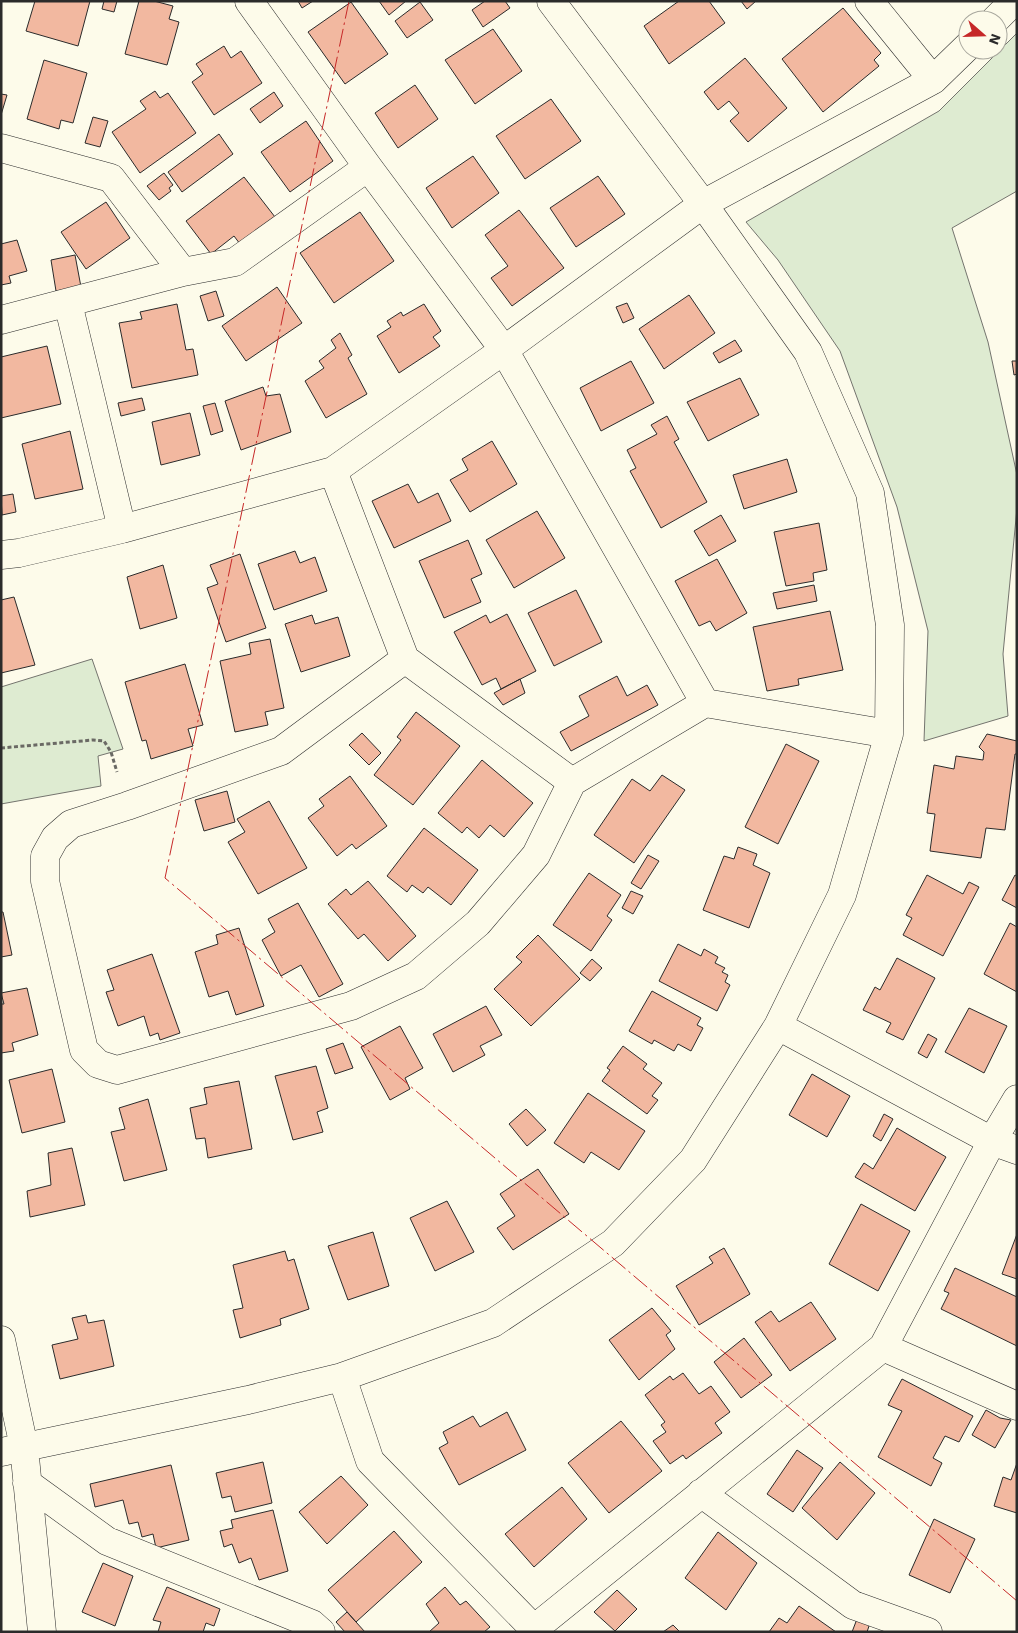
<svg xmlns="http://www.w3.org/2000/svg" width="1018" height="1633" font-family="'Work Sans',sans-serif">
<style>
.green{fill:#deebd1;stroke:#74746e}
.building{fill:#f2b8a0;stroke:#2b2b2b}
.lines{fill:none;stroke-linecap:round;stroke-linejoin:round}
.minor-casing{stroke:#2b2b2b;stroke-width:29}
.path{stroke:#6a6964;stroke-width:3;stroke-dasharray:4 2.5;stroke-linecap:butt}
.minor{stroke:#fdfbea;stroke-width:28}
.power{stroke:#c62828;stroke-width:1;stroke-dasharray:18 4 2.5 4;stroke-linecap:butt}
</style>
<rect width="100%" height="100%" fill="#fdfbea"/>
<path class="green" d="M1017,33V191L952,228L988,342L1017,475V508L1003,654L1008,716L924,741L928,631L897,507L840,351L778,260L746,222L939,111Z
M92,659L123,749L98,756L101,786L1,804V687Z"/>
<path class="building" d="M35,1H90L78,46L26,31Z
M104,1H117L114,12L102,9Z
M139,1H154L173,6L169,19L179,22L167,65L125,54Z
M298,1H313L302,8Z
M379,1H406L389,15Z
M485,1H505L510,8L483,27L472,10Z
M679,1H709L725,23L669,64L644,26Z
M741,1H756L747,9Z
M351,2L388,54L345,84L308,32Z
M420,2L433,20L407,38L395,21Z
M843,8L881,53L874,60L879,66L823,112L782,59Z
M493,29L522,71L475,104L445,60Z
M224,46L231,58L241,51L262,83L214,115L192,82L203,74L196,64Z
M745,58L787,108L748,142L730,121L739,113L729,101L718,110L704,92Z
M44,60L87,73L73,123L61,120L59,129L27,119Z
M415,85L438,119L398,148L375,113Z
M155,91L160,98L168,93L196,133L140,173L112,132L146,109L140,101Z
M274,92L283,106L260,123L250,109Z
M1,94L7,95L1,115Z
M551,99L581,141L525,179L496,136Z
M93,117L108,121L100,147L85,143Z
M306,121L333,161L290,192L261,152Z
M219,134L233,154L182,192L168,172Z
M473,156L499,193L452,228L426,188Z
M164,173L173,185L169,188L171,191L159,200L147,186Z
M598,176L625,214L576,247L550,208Z
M244,177L275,217L240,244L234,236L211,254L186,221Z
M106,202L130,238L86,269L61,232Z
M519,210L564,268L512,306L491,278L508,266L485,235Z
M360,212L394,261L334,303L300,253Z
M17,240L27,271L9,276L11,283L1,285V244Z
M75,255L81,287L56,291L51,260Z
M277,287L302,323L246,361L222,326Z
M216,291L224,316L208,321L200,296Z
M689,295L715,333L664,369L639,329Z
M627,303L634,318L623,323L616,307Z
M177,304L186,350L193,349L198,375L132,388L119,323L142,319L140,312Z
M424,304L441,331L433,337L440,346L399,373L377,336L391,327L387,321L401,312L403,316Z
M340,333L352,355L348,358L367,394L326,418L305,381L324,368L319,361L336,348L331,340Z
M735,340L742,351L719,363L713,353Z
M47,346L61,404L1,418V357Z
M631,361L654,403L601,431L580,388Z
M1012,361H1017V374L1014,375Z
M740,378L759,415L708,441L687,402Z
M263,387L266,396L280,394L291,432L241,450L225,401Z
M142,398L145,410L121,416L118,403Z
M215,403L223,431L211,435L203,406Z
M190,413L200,455L161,465L152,422Z
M667,416L679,439L674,442L707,502L661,528L630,471L636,468L627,450L657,434L651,425Z
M70,431L83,489L35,499L22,444Z
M492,441L517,484L470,512L450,480L468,470L462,459Z
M787,459L797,492L744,509L733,475Z
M408,484L418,503L438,493L451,521L394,548L372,501Z
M13,494L16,512L2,515L1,496Z
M537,511L565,558L514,588L486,540Z
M721,515L736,541L709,556L694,531Z
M819,523L827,570L813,573L814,581L786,586L774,532Z
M468,540L482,574L471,579L481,602L444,618L419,561Z
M295,551L300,563L315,557L327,591L274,610L258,564Z
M240,554L266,628L226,642L207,588L218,584L210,565Z
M717,559L747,613L716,631L710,621L699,626L675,581Z
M163,565L177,618L140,629L127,577Z
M814,585L817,601L777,609L773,593Z
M576,590L602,642L554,666L528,613Z
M14,597L35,665L1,673V600Z
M830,611L843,670L798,679L799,685L767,691L753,627Z
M507,614L536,671L501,689L496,678L482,685L454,632L486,615L490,623Z
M312,615L315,624L338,617L350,656L301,672L285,624Z
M270,639L284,708L265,712L268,725L235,732L220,661L251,654L249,643Z
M185,664L203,725L188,729L193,746L151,759L146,740L142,741L125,682Z
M617,676L627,696L647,685L658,705L571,751L560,732L589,716L579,696Z
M520,679L525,693L503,705L494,693Z
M416,712L460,746L413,805L374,775L401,740L397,737Z
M362,733L381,753L369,765L349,745Z
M987,734L1017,741V754H1015L1005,830L986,828L981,858L930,851L935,814L927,813L934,765L954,769L956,756L983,760L984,752L979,747Z
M786,744L819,761L778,844L745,827Z
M482,760L533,803L504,837L490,825L479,838L467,827L462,833L438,813Z
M662,775L685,790L634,863L594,835L632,779L650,791Z
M350,776L387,826L356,849L352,844L337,856L308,818L324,806L319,799Z
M227,791L235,822L204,831L195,800Z
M269,801L307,868L258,894L228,842L245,832L237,819Z
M424,828L478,870L451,905L428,887L423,893L412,885L407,892L387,876Z
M738,847L757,854L753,865L770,873L749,928L703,910L724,856L734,859Z
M648,855L659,861L641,889L631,883Z
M589,873L621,895L607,916L612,920L591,951L553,925Z
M927,875L963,894L969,882L979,887L943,956L903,935L912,918L906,915Z
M1015,875L1017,876V908L1002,900Z
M368,881L416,936L388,961L364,934L358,939L328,904L346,889L351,895Z
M631,891L643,896L633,914L622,908Z
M298,903L343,984L319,997L301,965L281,976L262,940L275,932L268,919Z
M1,912H3L12,955L1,957Z
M1010,923L1017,927V992L984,974Z
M239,928L264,1006L236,1015L228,991L209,997L195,952L218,944L216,935Z
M538,935L580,979L531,1026L494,989L522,962L516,957Z
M678,944L701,956L704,949L718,957L715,963L725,968L722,972L728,975L725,982L730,985L717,1011L659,981Z
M152,954L180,1033L160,1040L158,1033L150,1036L144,1016L118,1026L106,992L114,990L107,970Z
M897,958L935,978L903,1040L886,1032L891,1023L863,1010L875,987L880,990Z
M592,959L602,968L590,981L580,973Z
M27,988L38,1035L12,1043L14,1051L1,1053V1004H4L1,993Z
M652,991L701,1018L697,1025L703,1028L691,1051L678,1044L674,1051L654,1040L652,1044L629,1031Z
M486,1006L502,1035L480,1046L485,1055L453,1072L433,1034Z
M969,1008L1007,1026L984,1073L945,1052Z
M400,1026L423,1068L405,1078L410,1089L390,1100L361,1047Z
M928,1034L937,1039L927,1058L918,1053Z
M343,1043L353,1068L335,1074L326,1049Z
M623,1046L647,1064L643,1069L662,1083L652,1096L658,1100L647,1114L602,1081L610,1070L607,1068Z
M316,1066L328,1108L317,1112L323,1132L293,1140L275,1076Z
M52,1069L65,1122L22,1133L9,1080Z
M812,1074L850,1096L827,1137L789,1115Z
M239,1081L252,1149L208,1158L205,1138L196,1139L190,1108L207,1104L204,1088Z
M588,1093L645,1131L619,1170L591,1152L584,1163L554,1143Z
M148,1099L167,1170L124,1181L111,1132L125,1129L119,1108Z
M526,1109L546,1130L527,1146L509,1124Z
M884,1114L893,1119L881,1141L873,1136Z
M897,1128L946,1157L915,1211L855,1177L864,1163L873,1169Z
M72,1148L85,1205L30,1217L27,1191L51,1185L48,1153Z
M538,1169L569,1214L513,1250L497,1228L515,1216L500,1194Z
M447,1201L474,1252L435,1271L410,1218Z
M861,1204L910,1231L878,1291L829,1264Z
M373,1232L389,1286L348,1300L328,1246Z
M1017,1234V1279L1002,1274Z
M724,1248L750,1294L699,1325L676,1286L713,1263L709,1257Z
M285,1251L288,1261L294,1259L309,1309L280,1319L281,1325L240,1338L233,1310L243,1308L233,1265Z
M955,1268L1017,1297V1346L941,1309L949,1293L944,1291Z
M811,1302L836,1339L790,1371L755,1322L771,1311L779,1322Z
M652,1308L671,1331L666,1335L675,1349L639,1380L609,1340Z
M86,1315L88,1323L104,1320L114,1366L60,1379L52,1345L78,1339L72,1318Z
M744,1338L772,1375L741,1398L714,1362Z
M683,1373L699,1394L711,1386L730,1412L715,1423L722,1433L686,1459L683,1455L670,1464L653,1441L666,1432L661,1425L665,1422L645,1395L670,1376L673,1380Z
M902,1379L973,1416L959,1442L945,1436L933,1458L942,1463L931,1486L878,1457L902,1411L888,1405Z
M986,1410L1000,1418L1011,1420L995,1448L972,1435Z
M507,1412L526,1450L459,1485L439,1448L448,1443L443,1432L473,1416L480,1427Z
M621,1421L662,1471L609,1513L568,1463Z
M797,1450L823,1468L793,1512L767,1494Z
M263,1462L272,1503L235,1512L231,1496L222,1498L216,1473Z
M840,1462L875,1493L837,1540L802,1508Z
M1017,1463V1513L994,1506L1003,1477L1011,1480Z
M171,1465L189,1540L156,1548L153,1534L142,1537L138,1522L129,1524L123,1500L95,1507L90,1484Z
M341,1476L368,1505L327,1544L299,1512Z
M562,1487L587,1519L534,1567L505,1534Z
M273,1510L288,1571L259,1580L251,1558L239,1563L232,1544L224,1547L220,1531L233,1528L231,1520Z
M934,1519L975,1539L950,1593L909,1575Z
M394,1531L422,1562L356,1622L328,1590Z
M718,1532L757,1563L726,1610L685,1578Z
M103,1563L133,1576L115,1626L82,1612Z
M167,1587L220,1609L214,1626L206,1623L203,1632H158L161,1622L153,1620Z
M445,1587L460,1605L466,1601L490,1627L484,1632H429L439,1623L426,1604Z
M617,1590L637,1609L615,1631L594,1612Z
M799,1606L836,1632H769L779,1618L787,1623Z
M347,1612L365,1632H345L336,1622Z
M857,1619L870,1623L867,1632H852Z
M673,1625L680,1632H663Z"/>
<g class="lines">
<defs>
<path id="minor" d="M249,1L368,167L504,350L705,703L889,734
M869,1L933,80
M995,20L1014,1
M1,148L111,178L183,272
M68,303L122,529
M1,320L183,272L235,262L368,167
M333,471L405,659L572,782L536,855L478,923L416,976L351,1006L117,1070L98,1064L84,1050L45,881V856L55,838L71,824L127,806L281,751L405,659
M1,555L19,553L122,529L333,471L504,350L703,204L933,80L968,46
M572,782L705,703
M778,1026L992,1141L1017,1150
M1,1340L24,1447L42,1632
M883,1347L1017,1406
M342,1377L370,1461L537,1632
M1,1452L248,1400L342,1377L493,1323L613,1243L693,1160L778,1026L842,895L889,734L890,625L870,493L808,352L703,204L551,1
M27,1483L107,1541L312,1624L321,1632
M701,1493L853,1605L928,1632
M534,1629L883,1347L992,1141L1017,1099"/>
</defs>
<use href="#minor" class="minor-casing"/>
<path class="path" d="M1,748L93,740L104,741L111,752L117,772"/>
<use href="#minor" class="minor"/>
<path class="power" d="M349,1L165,878L1017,1601"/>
</g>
<rect width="1018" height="1633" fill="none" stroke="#2b2b2b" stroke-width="5"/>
<g transform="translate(983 35) rotate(110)"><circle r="24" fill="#fdfbea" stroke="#a9a89e"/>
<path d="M0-4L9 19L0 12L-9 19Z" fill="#c62828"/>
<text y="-8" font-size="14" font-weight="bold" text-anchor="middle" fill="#2b2b2b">N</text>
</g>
</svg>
